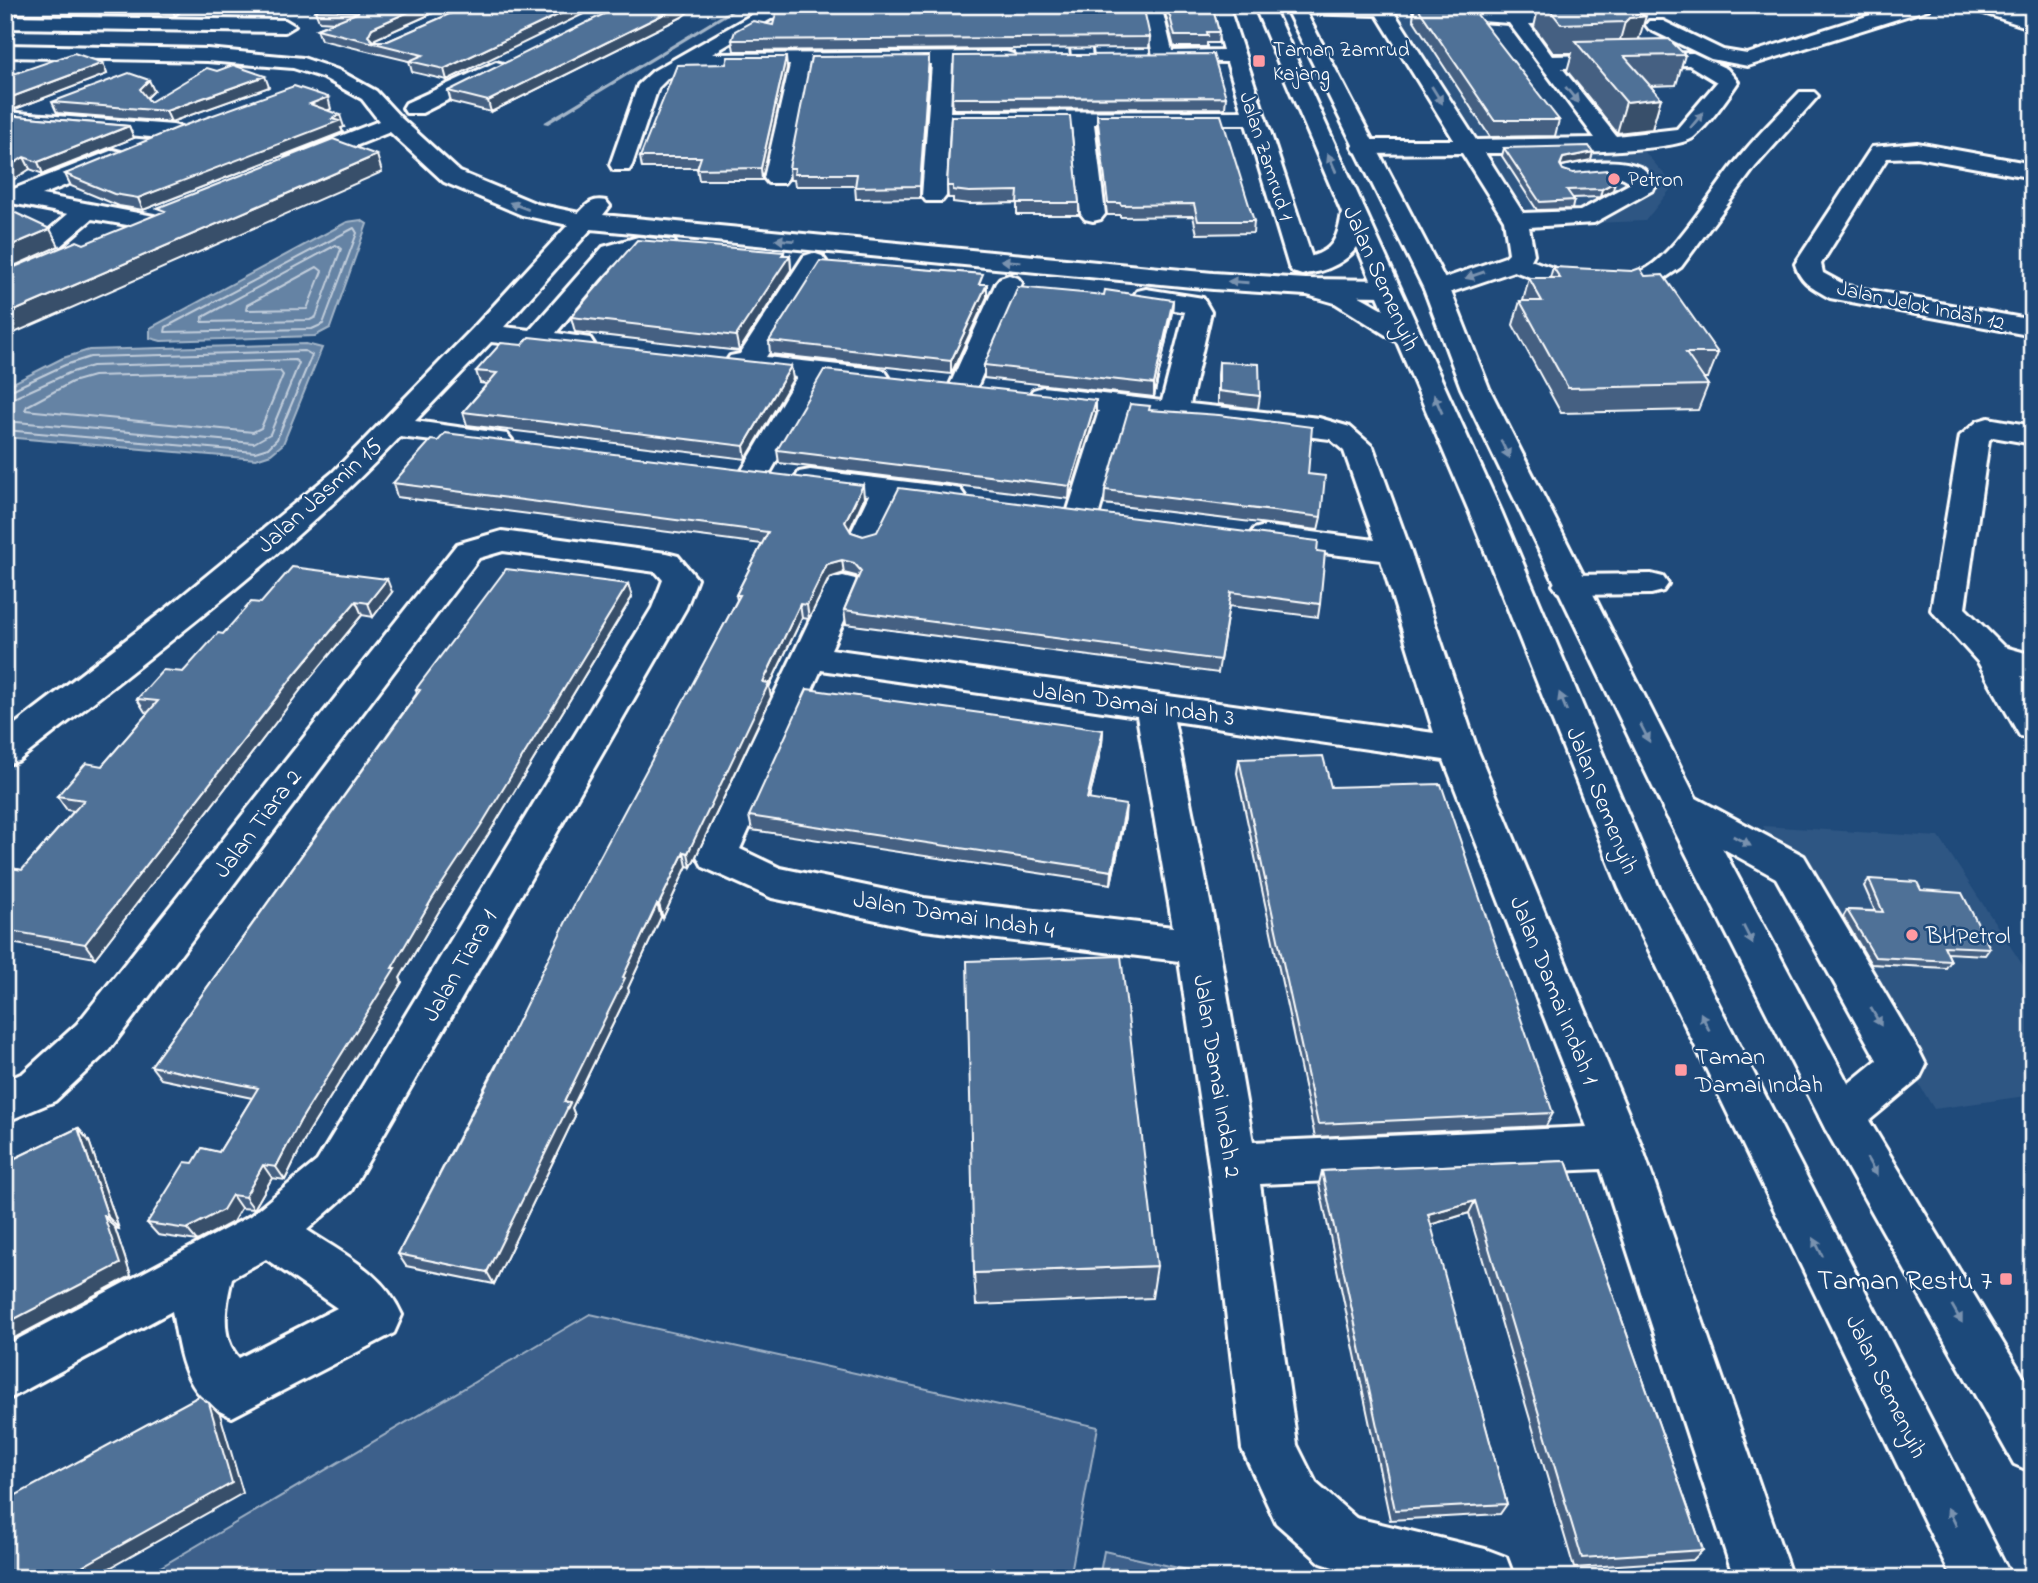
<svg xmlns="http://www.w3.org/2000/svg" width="2038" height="1583" font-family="'Indie Flower',sans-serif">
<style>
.built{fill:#2e5683}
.green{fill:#3c618b;stroke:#9eb0c5;stroke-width:2}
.water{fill:#6583a4;stroke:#a3b5c8;stroke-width:2}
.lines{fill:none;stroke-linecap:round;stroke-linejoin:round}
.shore{stroke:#c1cddb;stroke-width:2}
.stream{fill:#a3b5c8;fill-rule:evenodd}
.minor-casing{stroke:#fff;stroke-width:6}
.major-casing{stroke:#fff;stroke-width:6}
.minor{fill:#1f4a7a;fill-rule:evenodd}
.major{fill:#1f4a7a;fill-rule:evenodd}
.wall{fill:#456182;stroke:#fff;stroke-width:2}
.shaded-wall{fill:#384f6a;stroke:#fff;stroke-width:2}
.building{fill:#507197;stroke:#fff;stroke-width:2}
.oneway{fill:#7992af}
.poi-dot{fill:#ff9aa2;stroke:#1f4a7a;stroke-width:2.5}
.labels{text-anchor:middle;stroke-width:5;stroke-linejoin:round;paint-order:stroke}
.far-poi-label{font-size:21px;fill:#fff;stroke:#1f4a7a;text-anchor:start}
.far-street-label{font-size:21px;fill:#fff;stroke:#1f4a7a}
.street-label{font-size:24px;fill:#fff;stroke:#1f4a7a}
.poi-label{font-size:24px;fill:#fff;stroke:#1f4a7a;text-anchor:start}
.near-poi-label{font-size:28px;fill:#fff;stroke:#1f4a7a;text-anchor:end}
</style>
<rect width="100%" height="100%" fill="#1f4a7a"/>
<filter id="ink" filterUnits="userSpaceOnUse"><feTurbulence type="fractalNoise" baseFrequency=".0143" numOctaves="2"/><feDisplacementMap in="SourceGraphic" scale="14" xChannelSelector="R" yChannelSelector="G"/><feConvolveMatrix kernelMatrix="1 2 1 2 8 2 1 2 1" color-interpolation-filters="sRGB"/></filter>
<g filter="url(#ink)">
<path class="built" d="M1391,12L1468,14L1571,149L1641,148L1674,185L1645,221L1536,225Z
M1763,826L1939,837L2033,981V1095L1934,1109Z"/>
<path class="green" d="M590,1314L1098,1427L1070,1578H142Z
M1104,1551L1222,1578H1099Z"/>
<path class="water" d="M361,220L367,224L330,328L315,336L161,341L150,338V328L347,222Z
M306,344L322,348L283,444L271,454L256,459L5,437V387L63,358L89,350Z"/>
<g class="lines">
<path class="shore" d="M354,228L357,233L323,324L312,329L165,332L166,327Z
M336,245L341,249L316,317L310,320L202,322L203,317Z
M317,267L322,271L307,309L246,310L247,305Z
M280,371L283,375L261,428L253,432L25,410L27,406L72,382L93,376Z
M5,393L65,365L90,357L305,351L312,355L277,439L268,448L255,452L5,430
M5,402L69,373L92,366L295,360L299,363L270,434L254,443L5,421"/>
<path class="stream" d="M738,5H744L548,124L543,123Z"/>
<defs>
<path id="minor" d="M829,5L836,7L838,11L836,15L771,19L712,54L1006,52L1013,54L1016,58L1013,62L952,64L950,112L1242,111L1227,62L1154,61L1143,5H1161L1172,51L1223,50L1210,5H1228L1315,267L1311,272L1302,275L1293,272L1289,267L1246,124H1094L1105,214L1101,219L1093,221L1085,219L1081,214L1072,125H949L946,196L942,201H926L922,196L932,64L810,65L788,178L784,183H768L764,178L790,65L690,66L667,79L658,88L632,165L629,170H613L610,165L638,85L653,71L760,10Z
M1067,5H1085L1092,57L1089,61H1075L1072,57Z
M1285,5L1390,6L1476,140L1595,138L1509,23L1423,17L1416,15L1414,11L1416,7L1589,13L1599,19L1596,23L1529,24L1552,56L1693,53L1727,69L1738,82C1726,100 1710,123 1694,137C1674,154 1519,153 1485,153L1523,213L1580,211L1631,183C1616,167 1583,182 1563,177L1560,172L1563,167C1584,162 1622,157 1642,168C1647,171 1653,180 1657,185L1653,190L1594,223L1529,227L1534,254L1531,260C1561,272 1607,286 1640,272C1674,257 1713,189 1738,159C1757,135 1779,114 1800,92H1814L1818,96L1755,167L1681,267L1659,282L1625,292L1565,290L1514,271L1437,297L1428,294L1424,289L1428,284L1505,257L1509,253L1504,220L1462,153L1363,154L1355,152L1352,147L1355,142L1363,140H1454L1377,15L1293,13L1286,11ZM1689,65L1717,82L1677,129L1616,136L1562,68Z
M1902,5H1931L1929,9L1748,66L1711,59L1649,29L1646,25L1649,21H1663L1723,50L1747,54Z
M1969,5H1998L2033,17V29L1971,9Z
M5,16L285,20L295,26L285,32L5,28Z
M5,45L207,49L303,58L338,70L376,91L401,118L460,172L537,204L579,213C588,203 593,198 606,201L610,206L603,215L1213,273L1306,279L1386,280L1395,283L1399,288L1395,293L1386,296L1306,295L1213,289L591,229L504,327L530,330L603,247L638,237L674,241L677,246L674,251C659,255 645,250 630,253C614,258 570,317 556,333L590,338L594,344L590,350L580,352L491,342L415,421L507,434L512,440L507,446L497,449L400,437C286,557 148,658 18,761L5,765V732L166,609L333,472L474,327L568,225L522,215L444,182L390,132L303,167H287L284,162L287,157L379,121L362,99L324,78L293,68L207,61L5,57Z
M496,62L503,64L506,68L503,72L422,113H406L403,108L406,103Z
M5,112L173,125L181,127L184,132L181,137L173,139L5,124Z
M1917,143L2033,164V178L1917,157L1887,158L1821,264L1823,273L1847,286L2033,320V336L1830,298C1813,288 1801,284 1795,264L1872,147Z
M113,150L121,152L124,157L121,162L42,195L154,216L157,221L154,226L145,228L92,219L52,253L5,271V254L34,243L68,214L6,202V192Z
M813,253L822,256L826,261L766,357L875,369L885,371L889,377L885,383L875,385L823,380L767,478L756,481L745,478L741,472L797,377L730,368L726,362L730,356L740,354L804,256Z
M1009,275L1018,278L1022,283L977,387L973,393L963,396L953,393L949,387L996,283L1000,278Z
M1146,289L1203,298L1211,312L1190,404L1319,418L1350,427L1373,447L1411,552L1477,749L1642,1147L1792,1578H1734L1601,1169L1260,1184L1297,1445L1316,1483L1356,1518L1485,1549L1506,1557L1514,1578H1366L1321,1563L1276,1523L1242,1449L1209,1164L1179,961L924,930L772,898L703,867L697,856L826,586L831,579L843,576L855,579L860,586L831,649L1434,733L1381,560L1265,546L1254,543L1249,536L1254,529L1265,526L1375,540L1344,451L1330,439L1127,414L1099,513L1094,520L1083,522L1072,520L1067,513L1099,411L1033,402L1029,396L1033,390L1043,387L1162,401L1185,312L1137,303L1133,297L1137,291ZM821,670L1137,716L1173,927L924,898L780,868L740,849ZM1174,721L1444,760L1587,1127L1253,1142L1219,947Z
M1988,418L2033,426V444L1993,437L1989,440L1965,608L2004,647L2033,655V679L2021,676L2033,695V740L2020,736L1978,662L1931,610L1960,436L1978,421Z
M810,470L949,487L960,489L965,496L960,503L949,505L898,499L876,544L865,547L854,544L849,537L869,495L799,486L795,479L799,472Z
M502,531L666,553L678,556L697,579L686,608L351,1191L307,1230C343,1254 384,1273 402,1315L394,1333L232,1417C183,1396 181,1358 172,1311L5,1401V1346L250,1216L317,1161L652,608L663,580L656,572L503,551L479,558L109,1050L55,1101L5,1122V1081L23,1073L77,1024L457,544ZM266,1259L337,1308L239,1358C219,1337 226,1303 232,1278Z
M1651,574L1663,577L1668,584L1663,591L1651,594L1570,595L1558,592L1553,585L1558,578L1570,575Z
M1682,794L1696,798L1804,856L1919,1051L1926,1065L1919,1079L1858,1130L1842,1136L1826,1130L1819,1116L1826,1102L1877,1060L1776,878L1668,818L1663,808L1668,798Z"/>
<path id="major" d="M1254,5H1272L1501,511L1659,888L2012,1578H1952L1619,888L1469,511L1397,342L1335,303L1297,292L1293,287L1297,282C1324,275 1361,296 1384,310L1357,247C1344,265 1314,278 1293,272L1289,267L1293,262C1328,252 1336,250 1342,213Z
M1284,5H1302L1450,289L1489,388L1701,808L1858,1102L2033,1393V1472L2014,1464L1826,1130L1663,808L1461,388L1424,289Z"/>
</defs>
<use href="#minor" class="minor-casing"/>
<use href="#major" class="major-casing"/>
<use href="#minor" class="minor"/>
<use href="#major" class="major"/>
</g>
<path class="wall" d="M96,5H188L175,16L100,15Z
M324,5H451L375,39L374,41H388L470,5L447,80L412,72L409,61L321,40L317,29L336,22L319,21L315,11Z
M1163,5H1212L1219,32L1218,43H1207V47H1174Z
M1415,5H1434L1559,120L1555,136L1490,137L1413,19Z
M1539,5H1582L1583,7L1621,6L1639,39L1685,55L1676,85L1650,86L1661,98L1652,129L1617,133L1567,71L1572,53H1553L1534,27Z
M1076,6L1150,37L1149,48L734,51L732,40L773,25Z
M682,17L491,112L451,102L448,91Z
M929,56V67L920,198L856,199L855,186H795L794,180H790L789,168Z
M103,63L107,74L15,109L5,110V75Z
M787,68L762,180H699L697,168H642L640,157Z
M269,87L171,122L57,113L52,102L154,91L147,98L150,102Z
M1226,97L1225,108L953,109L952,98Z
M331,109L327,110L344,127L341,128L343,132L143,210L119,206L71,186L65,174Z
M5,115L129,126L134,138L43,174L30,169L5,185Z
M1097,115L1254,221L1253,233L1197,234L1193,216L1120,217V215H1107L1097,127Z
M951,116L1079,203V215H1017V203L969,204L953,202V198H948L947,186Z
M1504,148L1591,160L1560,166L1563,170L1613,190L1600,197L1573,198L1574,200L1572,209L1537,210L1502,156Z
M784,255H790L791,270L739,351L575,332L571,317Z
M1553,267L1645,276L1718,353L1708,378H1703L1708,385L1698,410L1561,413L1513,325L1520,301H1523L1529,278H1550Z
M983,284H987V297L951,374L770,354L769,341Z
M1173,300L1172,312L1154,397L984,378V365Z
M1219,362L1260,396L1258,409L1218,404V375Z
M476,371L793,379L746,459L467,425L463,412L487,384L480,383Z
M1096,413L1069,499L779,463L777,450Z
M1308,474L1321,517L1318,530L1104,504L1105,490Z
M393,483L864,498L849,530L851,532L863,536L1317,551L1320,604L1318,617L1229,606L1218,673L846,624L844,610L857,579L856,576L844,573L829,578L809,619L802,618L769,687L771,697L691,867L687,866L663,918L661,917L628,988L629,991L572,1108L575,1116L494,1284L406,1266L398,1254L737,600L736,595L762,544L397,497Z
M628,584L632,597L488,835L438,913L400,978L402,982L308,1133L285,1180L272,1178L254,1209L241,1208L233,1222L197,1241L158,1235L147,1223L193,1163L219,1152L252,1098L161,1079L151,1066L417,693L416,689Z
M392,592L373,617L362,615L302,688L95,958L5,942V867L22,870L74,811L67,810L57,796L102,766L148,713L145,712L137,699L183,672L223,634L261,603Z
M1103,730L1102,744L1089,799L1125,818L1111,884L752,830L749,816Z
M1239,759L1331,787L1553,1113L1546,1126L1315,1137L1237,773Z
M1869,879L1921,890L1990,948L1985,955L1947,953L1951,961L1946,968L1871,964L1843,917L1847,910L1875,911L1864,886Z
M78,1128L89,1141L119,1229L115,1228L131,1276L5,1343V1163Z
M1566,1161L1703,1550L1693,1560L1574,1568L1469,1213L1430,1225L1507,1504L1500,1514L1390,1520L1319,1184L1322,1171Z
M1157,1266L1152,1298L976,1305L974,1273Z"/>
<path class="shaded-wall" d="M171,5H188L175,16Z
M424,5H451L375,39L373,43L368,36L372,28Z
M579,5H602L447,80L444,69Z
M682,5H697L682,17L491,112L488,101Z
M1646,16L1637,45L1617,51L1625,22L1629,18Z
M929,56V67L920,198V186Z
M786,57L787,68L762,180L761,168Z
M103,63L107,74L15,109L9,98Z
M265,76L269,87L171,122L166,111Z
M149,80L154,91L144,100L140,89Z
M328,97L331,109L314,116L310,104Z
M1661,98L1652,129L1617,133L1626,102Z
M340,115L344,127L341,128L343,132L143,210L138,198Z
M129,126L134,138L43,174L38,162Z
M1593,152L1591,160L1561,166L1558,173L1563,158Z
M377,155L382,172L5,337V315Z
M24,157L30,169L5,185V169Z
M1615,182L1613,190L1600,197L1602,189Z
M50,229L59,246L5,270V248Z
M784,252L785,262L790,255L791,270L739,351L736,336Z
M987,284V297L951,374V361Z
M1173,300L1172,312L1154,397V384Z
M791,366L793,379L746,459L744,446Z
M1096,400V413L1069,499L1070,486Z
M863,485L864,498L847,536L845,522Z
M842,560L844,573L829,578L809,619L807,605L827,564Z
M387,579L392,592L373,617L368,603Z
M628,584L632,597L488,835L438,913L400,978L402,982L308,1133L285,1180L276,1167L300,1121L432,899Z
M356,601L362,615L302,688L95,958L85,944L295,674Z
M800,604L802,618L769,687L771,697L691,867L688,853L763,682Z
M1103,730L1102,744L1086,813L1087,799Z
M1126,805L1125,818L1111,884L1112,871Z
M684,852L687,866L663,918L659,904Z
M657,904L661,917L628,988L629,991L572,1108L575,1116L494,1284L487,1272L564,1102Z
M78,1128L89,1141L119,1229L108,1217Z
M263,1165L272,1178L254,1209L245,1197Z
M232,1195L241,1208L233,1222L197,1241L187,1229Z
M1475,1201L1469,1213L1423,1227L1428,1214Z
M104,1216L115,1228L131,1276L5,1343V1324Z
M209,1403L220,1414L243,1493L92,1578H62Z"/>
<path class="building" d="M324,5H424L372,28L368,36L373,41H388L470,5H579L444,69L409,61L423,55L317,29L359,12L315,11Z
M622,5H682L488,101L448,91Z
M1078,5H1143L1150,37L732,40L735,31L753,21L773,25L777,10L1076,6Z
M1167,5H1212L1219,32H1207L1208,36H1175Z
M1416,5L1472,8L1559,120H1494Z
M1546,5H1582L1583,7L1621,6L1646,16L1629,18L1625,22L1561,24Z
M1669,39L1685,55L1624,56L1661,98L1626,102L1575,41Z
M74,53L103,63L9,98H5V75L8,76Z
M1213,54L1226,97L952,98L954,56Z
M929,56L920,186L855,187L857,174H794L795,168H789L811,57Z
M728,57H786L761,168L697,169L701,157H640L677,65L726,64Z
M233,65L265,76L166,111L52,102L129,73L149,80L140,89L150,102L207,68L217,71Z
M294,86L328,97L310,104L340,115L332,119L339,121L138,198L114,194L65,174L177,128Z
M5,115L129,126L38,162L24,157L5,169Z
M1097,115H1221L1254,221H1198L1194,204L1121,205L1120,203H1108Z
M951,116H1070L1079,203H1017L1018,191L969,192L953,190V186H947Z
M333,139L377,155L5,315V271L77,241L84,244L165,211L157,208Z
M1589,146L1593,152L1563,158L1560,165L1563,170L1573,173L1607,170L1615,182L1602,189L1567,190L1574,200L1540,202L1504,148Z
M5,208L50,229L5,248Z
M637,240L784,252L782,255H790L736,336L571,317Z
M820,261L983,274L979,284H987L951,361L769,341Z
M1553,267L1632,271L1640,268L1645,276L1663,275L1718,353H1686L1708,385L1568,388L1520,301H1542L1529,278H1560Z
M1018,287L1104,295L1105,290L1173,300L1154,384L984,365Z
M529,337L791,366L744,446L463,412L497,373L476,371L501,343L522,345Z
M1219,362L1259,364L1260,396L1219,391Z
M824,370L1096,400L1070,486L777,450Z
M1130,404L1150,406L1149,410L1219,415L1312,427L1308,474L1325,476L1321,517L1105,490Z
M445,433L863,485L845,522L851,532L863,536L877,532L899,488L1318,541L1317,551L1325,552L1320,604L1231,592L1220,660L844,610L861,571L854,563L842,560L827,564L807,605L800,604L763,682L769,683L688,853L684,852L659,904H657L623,977L625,978L564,1102L570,1103L487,1272L398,1254L495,1069L572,909L740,595H736L768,532L393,483L431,440L438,441Z
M292,567L387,579L368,603L356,601L295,674L85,944L5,930V867L22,870L84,800L57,796L86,763L102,766L158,701L137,699L163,670L183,672L218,633L223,634L251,602L261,603Z
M506,569L628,584L483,822L432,899L392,968H395L300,1121L276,1167L263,1165L245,1197L232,1195L223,1210L187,1229L147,1223L185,1162L193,1163L202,1148L219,1152L258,1088L151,1066L420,690L416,689Z
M807,689L1103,730L1087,799L1126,805L1112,871L749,816Z
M1323,756L1331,787L1441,784L1553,1113L1318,1124L1239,759Z
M1869,879L1917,882L1921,890L1962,893L1990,948L1944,946L1951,961L1875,957L1847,910L1883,912Z
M1121,956L1157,1266L974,1273L967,961Z
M78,1128L108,1217L104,1216L120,1264L5,1324V1163Z
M1566,1161L1703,1550L1582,1558L1475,1201L1428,1214L1507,1504L1395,1510L1322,1171Z
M199,1396L209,1403L232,1483L62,1578H5V1501Z"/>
<defs><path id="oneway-solid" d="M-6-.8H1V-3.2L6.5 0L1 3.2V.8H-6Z" transform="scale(1.75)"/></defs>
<g class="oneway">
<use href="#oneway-solid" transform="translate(1437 95) rotate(58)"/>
<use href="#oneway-solid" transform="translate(1572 95) rotate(51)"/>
<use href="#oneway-solid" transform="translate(1697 120) rotate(-50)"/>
<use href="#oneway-solid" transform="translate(1332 163) rotate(-114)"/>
<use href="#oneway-solid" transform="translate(519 206) rotate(-159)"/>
<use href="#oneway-solid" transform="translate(785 240) rotate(-175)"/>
<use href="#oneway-solid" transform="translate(1011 261) rotate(-175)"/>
<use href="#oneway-solid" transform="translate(1475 275) rotate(161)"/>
<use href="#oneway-solid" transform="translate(1238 282) rotate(-176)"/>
<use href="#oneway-solid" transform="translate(1438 404) rotate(-114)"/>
<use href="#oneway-solid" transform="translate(1505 449) rotate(64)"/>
<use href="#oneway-solid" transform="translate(1563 702) rotate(-112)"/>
<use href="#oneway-solid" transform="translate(1645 733) rotate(63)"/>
<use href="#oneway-solid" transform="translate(1742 841) rotate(29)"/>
<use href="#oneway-solid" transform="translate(1748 935) rotate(63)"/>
<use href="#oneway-solid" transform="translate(1876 1017) rotate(60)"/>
<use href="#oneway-solid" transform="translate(1705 1022) rotate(-116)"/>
<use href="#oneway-solid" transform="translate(1872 1167) rotate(60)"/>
<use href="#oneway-solid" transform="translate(1818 1247) rotate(-116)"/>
<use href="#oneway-solid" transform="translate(1957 1314) rotate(60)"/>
<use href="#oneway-solid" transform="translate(1952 1517) rotate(-116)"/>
</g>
</g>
<g class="poi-dot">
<rect x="1252" y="54" width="14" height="14" rx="3.5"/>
<circle cx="1614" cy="179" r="7"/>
<circle cx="1912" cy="935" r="7"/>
<rect x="1674" y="1063" width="14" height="14" rx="3.5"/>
<rect x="1999" y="1272" width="14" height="14" rx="3.5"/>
</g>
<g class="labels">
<g class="far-poi-label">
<text x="1273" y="56">Taman Zamrud<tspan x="1273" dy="24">Kajang</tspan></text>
<text x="1628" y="186">Petron</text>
</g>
<g class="far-street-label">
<text transform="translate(1267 156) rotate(72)" y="7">Jalan Zamrud 1</text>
<text transform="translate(1921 305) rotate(12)" y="7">Jalan Jelok Indah 12</text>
</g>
<g class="street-label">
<text transform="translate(1382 278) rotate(66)" y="8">Jalan Semenyih</text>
<text transform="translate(319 495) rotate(-42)" y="8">Jalan Jasmin 15</text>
<text transform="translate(1134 703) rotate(8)" y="8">Jalan Damai Indah 3</text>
<text transform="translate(1603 800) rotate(68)" y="8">Jalan Semenyih</text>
<text transform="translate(257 823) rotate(-53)" y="8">Jalan Tiara 2</text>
<text transform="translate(954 914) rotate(9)" y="8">Jalan Damai Indah 4</text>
<text transform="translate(459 965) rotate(-60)" y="8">Jalan Tiara 1</text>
<text transform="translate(1555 990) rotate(68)" y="8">Jalan Damai Indah 1</text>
<text transform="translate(1218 1076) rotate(81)" y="8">Jalan Damai Indah 2</text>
<text transform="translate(1887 1386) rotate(64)" y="8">Jalan Semenyih</text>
</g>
<g class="poi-label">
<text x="1926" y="943">BHPetrol</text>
<text x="1695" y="1064">Taman<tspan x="1695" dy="28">Damai Indah</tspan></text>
</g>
<g class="near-poi-label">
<text x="1992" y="1289">Taman Restu 7</text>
</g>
</g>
<rect width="2038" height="1583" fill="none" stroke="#1f4a7a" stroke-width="28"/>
<rect x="14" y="14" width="2010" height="1555" fill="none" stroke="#fff" stroke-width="2.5" filter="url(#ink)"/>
</svg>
